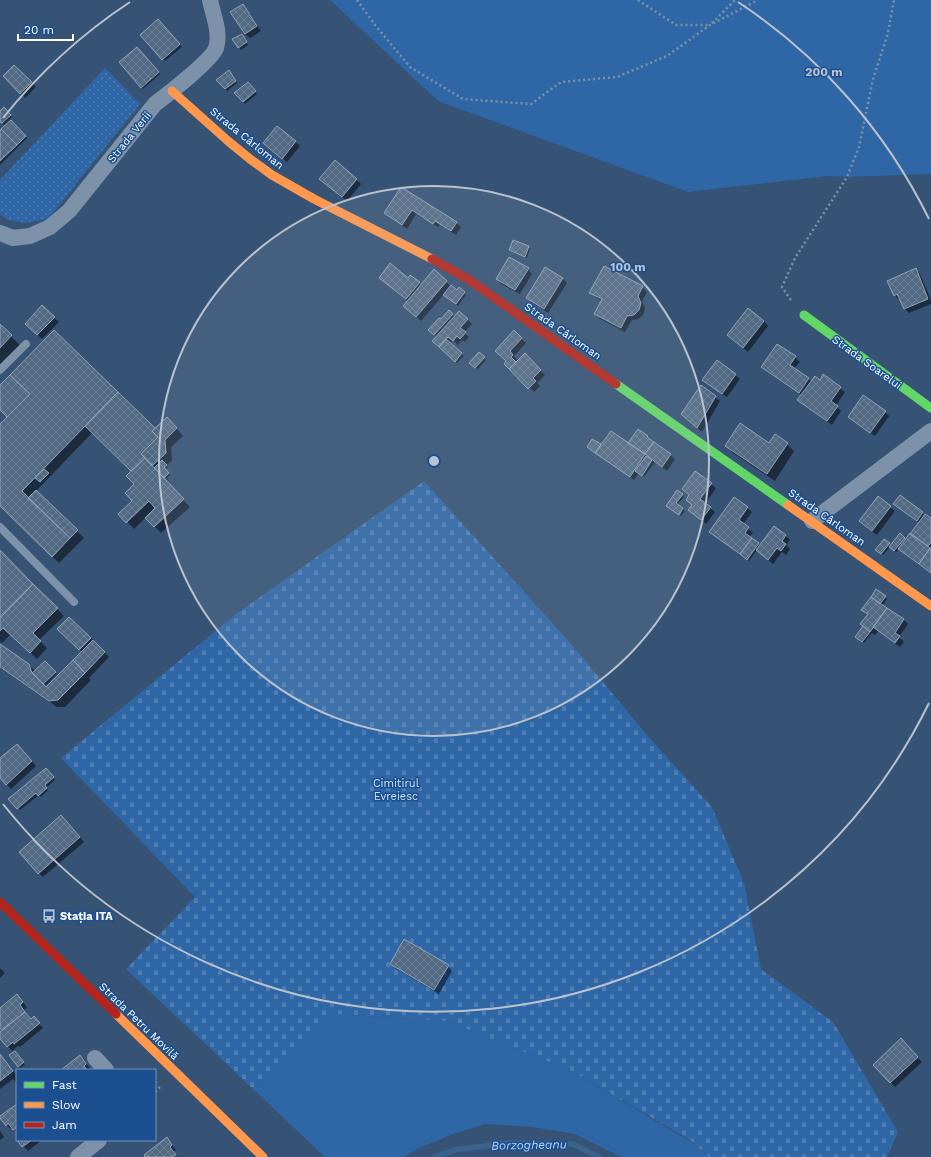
<svg xmlns="http://www.w3.org/2000/svg" width="931" height="1157" font-family="'Work Sans',sans-serif">
<style>
.grass{fill:#2f66a5}
.cemetery{fill:url(#cemetery-stones)}
.park{fill:url(#park-dots)}
.shadow{fill:#0007}
.lines{fill:none;stroke-linecap:round;stroke-linejoin:round}
.stream{stroke:#3b618d;stroke-width:5.5}
.building{fill:url(#building-cross-hatch);stroke:#92a2b6}
.path{stroke:#7d92a8;stroke-width:2.5;stroke-dasharray:2 3;stroke-linecap:butt}
.lane{stroke:#7d92a8;stroke-width:8}
.street{stroke:#7d92a8;stroke-width:16}
.fast{stroke:#63d668;stroke-width:9}
.slow{stroke:#ff974d;stroke-width:9}
.jam{stroke:#b3261e;stroke-width:9}
.ring{fill:none;stroke:#b9c2ce;stroke-width:2}
.labels{text-anchor:middle;stroke-width:3;stroke-linejoin:round;paint-order:stroke}
.street-label{font-size:11px;fill:#fff;stroke:#1b4f8f}
.park-label{font-size:11px;fill:#cfe3fa;stroke:#1b4f8f}
.poi-label{font-size:11px;font-weight:bold;fill:#fff;stroke:#1b4f8f;text-anchor:start}
.water-label{font-size:12px;font-style:italic;fill:#b5d3f5;stroke:#1b4f8f}
.centre{fill:#b9c2ce;stroke:#1b4f8f;stroke-width:2}
.ring-label{font-size:12px;text-anchor:middle;font-weight:bold;fill:#b9c2ce;stroke:#1b4f8f;stroke-width:3;stroke-linejoin:round;paint-order:stroke}
</style>
<defs>
<pattern id="cemetery-stones" width="16" height="16" patternUnits="userSpaceOnUse"><rect width="16" height="16" fill="#2f66a5"/><path d="M2 7V4a2 2 0 0 1 4 0v3zM10 15v-3a2 2 0 0 1 4 0v3z" fill="#4e7db2"/></pattern>
<pattern id="park-dots" width="8" height="8" patternUnits="userSpaceOnUse"><rect width="8" height="8" fill="#2f66a5"/><path d="M2 2h.1M6 6h.1" fill="none" stroke="#4e7db2" stroke-width="1.8" stroke-linecap="round"/></pattern>
<pattern id="building-cross-hatch" width="8" height="8" patternUnits="userSpaceOnUse"><rect width="8" height="8" fill="#526984"/><path d="M0 0l8 8M0 8l8-8" fill="none" stroke="#6c8096"/></pattern>
</defs>
<rect width="100%" height="100%" fill="#365274"/>
<path class="grass" d="M330,0H931V174L847,177L828,176L688,192L438,101Z
M334,1014L447,1021L572,1071L696,1145L709,1157H621L575,1134L532,1127L485,1124L453,1134L417,1149L404,1157H325L254,1090Z"/>
<path class="cemetery" d="M424,481L572,645L647,735L712,807L744,883L761,969L833,1022L898,1132L887,1157H709L693,1142L572,1071L447,1021L334,1014L254,1090L126,969L195,897L61,758L236,614Z"/>
<path class="park" d="M105,68L140,104L48,219L26,223L8,220L0,214V180Z"/>
<path class="shadow" d="M243,5L247,10L261,31L250,38L245,34Z
M158,21L182,47L165,61L142,35Z
M243,37L248,45L241,50L233,40Z
M137,48L160,74L143,89L120,62Z
M14,66L36,87L25,98L4,76Z
M230,74L237,83L227,91L218,80Z
M249,85L257,94L245,104L236,93Z
M4,109L12,117L4,125L0,120V112Z
M11,121L27,138L0,165V132Z
M277,127L300,146L287,162L269,148Z
M356,179L361,184L347,201L325,183Z
M401,188L456,223L461,227L456,235L440,225L438,227L416,214L407,229L390,217L385,213Z
M528,247L530,249L527,258L512,252L510,250Z
M528,269L532,274L520,294L501,284L497,279Z
M915,269L920,274L931,300V304L909,313L904,308L900,299L899,300L894,295Z
M562,278L567,283L548,313L532,303L527,298Z
M385,282L419,283L421,285L446,282L457,292L459,289L466,295L458,306L444,294L421,321L409,310L408,301Z
M642,287L647,292L642,301L645,308L643,315L638,319L632,320L625,332L600,319L595,314L602,301L595,297L591,293Z
M42,307L59,322L42,339L27,324Z
M449,311L455,317L468,320L472,324L464,333L469,337L465,342L462,340L458,345L453,340L450,344L464,356L457,363L444,350L437,337L430,330L441,321Z
M764,321L768,326L748,352L728,335Z
M0,326L20,345L0,366Z
M54,331L155,430L174,425L183,436L171,447L172,460L166,466L168,467L165,470L170,475L167,478L172,484L160,472L158,473L190,507L161,533L146,517L134,529L120,514L134,501L135,484L132,471L92,433L36,491L84,538L59,563L0,504V425L8,417L0,409V387Z
M514,332L526,343L514,356L517,360L513,364L514,365L525,355L545,375L537,383L540,386L534,392L505,364L508,362Z
M795,357L800,362L794,369L812,382L820,381L824,376L845,392L836,406L841,411L832,425L803,404L802,395L767,372L763,367Z
M484,358L486,360L478,369L472,365Z
M735,375L740,379L727,397L708,384Z
M701,386L720,401L702,432L687,419Z
M885,412L889,416L875,436L854,421Z
M775,436L787,444L794,451L775,481L733,453L726,446L770,444Z
M647,437L675,459L667,471L655,462L644,477L639,473L634,480L590,448L592,440L601,446L629,445Z
M695,472L716,488L705,504L715,512L706,524L690,510L693,506L690,495Z
M682,495L684,497L677,505L685,511L681,516L669,507Z
M900,497L931,519V573L904,554L899,549L896,552L890,547L883,555L879,552L889,544L891,546L900,534L906,540L919,523L896,506Z
M878,498L895,511L877,535L865,526Z
M747,508L752,512L743,524L753,533L749,537L760,546L785,535L790,540L786,545L790,549L786,555L782,552L773,564L757,550L749,561L715,536L710,532Z
M0,551L64,616L39,640L47,648L37,659L11,634L2,643L0,641Z
M885,597L887,599L882,606L904,620L908,624L899,637L904,642L900,647L878,631L875,635L872,633L864,643L859,639L869,615L863,610Z
M59,629L91,638L109,657L89,678L91,680L65,707H57L0,668V645L28,664L35,671L45,662L57,674L46,685L37,676L46,689L82,652Z
M21,749L36,766L11,789L0,777V760Z
M45,769L55,780L46,788L48,790L41,797L39,795L20,810L10,799Z
M66,821L84,842L43,877L39,873Z
M391,964L448,966L452,971L439,994L395,968Z
M0,968L5,973L0,978Z
M21,1000L27,1007L24,1010L30,1017L31,1019L38,1022L43,1028L20,1047L18,1046L12,1051L0,1037V1033L3,1030L0,1026V1009Z
M900,1040L922,1062L895,1087L874,1065Z
M0,1054L17,1076V1083L13,1079L0,1089Z
M17,1054L25,1065L20,1068L18,1066Z
M80,1057L90,1068L88,1070H63Z
M17,1105V1133L13,1128L11,1129L6,1125Z
M0,1131L4,1137L0,1140Z
M167,1139L176,1150L173,1152L177,1157H147Z
M18,1140H42L28,1151Z"/>
<g class="lines">
<path class="stream" d="M434,1157L455,1150L506,1143L573,1144L599,1157"/>
</g>
<path class="building" d="M243,4L257,26L245,34L230,12Z
M158,19L180,44L162,60L140,35Z
M242,34L247,42L238,48L232,39Z
M137,47L159,72L141,88L119,62Z
M14,65L32,82L20,94L3,76Z
M229,70L236,81L225,89L216,80Z
M248,82L256,91L243,102L234,93Z
M4,107L11,115L2,123L0,122V111Z
M11,120L26,136L17,145L1,129Z
M277,126L296,141L282,159L263,143Z
M1,129L17,145L0,161V131Z
M335,160L357,179L342,197L319,179Z
M401,187L457,222L451,231L435,221L433,224L412,210L402,225L384,213Z
M513,240L529,246L525,257L509,250Z
M509,257L529,268L515,290L496,279Z
M390,263L408,278L410,275L420,282L406,299L379,278Z
M604,266L643,286L638,296L641,303L639,310L634,315L627,316L621,328L594,314L602,299L589,293Z
M545,267L563,278L544,309L526,298Z
M916,268L928,299L904,309L897,294L894,296L887,281Z
M434,269L447,281L416,317L403,306Z
M451,285L457,290L459,287L465,292L456,304L443,295Z
M42,305L55,317L37,335L25,324Z
M748,308L764,321L743,348L727,335Z
M449,310L453,314L434,335L428,330L439,318L441,319Z
M459,311L468,319L460,328L466,332L460,339L457,336L453,341L448,337L439,347L432,341Z
M0,324L12,335L0,348Z
M54,330L118,392L22,491L70,538L52,557L0,506V424L30,394L10,375Z
M514,330L522,338L510,351L513,355L511,357L516,362L509,369L504,364L506,361L495,351Z
M446,339L462,353L455,362L439,347Z
M777,344L796,356L790,365L809,378L799,393L761,367Z
M479,352L485,357L475,368L469,363Z
M525,353L541,370L533,378L536,381L528,389L509,369Z
M717,360L736,374L722,394L702,380Z
M823,374L841,387L831,401L838,406L827,421L797,400L815,376L820,380Z
M10,375L30,394L7,417L0,410V385Z
M701,385L716,396L697,428L681,414Z
M118,392L155,428L152,431L158,437L141,454L145,458L131,471L85,426Z
M863,395L886,411L870,433L848,417Z
M167,417L177,428L165,440L166,453L152,466L141,454L158,437L152,431Z
M740,423L769,443L775,434L788,443L767,474L725,446Z
M638,429L648,436L647,437L654,442L645,454L628,443Z
M611,431L645,454L630,477L595,453Z
M592,439L601,444L595,453L587,447Z
M654,442L671,454L662,467L645,454Z
M646,456L652,460L642,476L635,471Z
M145,458L184,499L154,527L145,518L155,508L149,501L126,523L118,514L132,501L125,493L134,484L126,476Z
M162,460L167,465L164,467L169,473L164,478L154,468Z
M44,469L49,473L40,482L35,478Z
M695,471L712,483L700,499L711,507L701,520L688,510L692,505L686,500L689,495L682,489Z
M36,490L78,530L70,538L28,498Z
M677,490L683,494L676,503L683,508L679,515L666,506Z
M900,495L923,512L917,521L893,504Z
M878,496L891,506L872,531L859,521Z
M734,497L748,507L739,520L749,527L745,533L752,538L740,554L709,532Z
M925,514L931,518V543L928,546L910,534Z
M774,526L786,535L782,541L786,544L781,551L777,548L768,560L756,550Z
M900,533L905,538L894,551L889,547Z
M910,533L930,548L919,564L898,549Z
M752,538L759,543L747,560L740,554Z
M884,539L890,543L881,554L875,550Z
M930,548H931V573L919,564Z
M0,550L33,584L0,618Z
M33,584L58,608L33,633L41,641L30,653L3,628L0,631V618Z
M876,589L886,596L880,604L871,597Z
M871,597L887,608L870,632L860,624L868,614L861,610Z
M887,608L904,619L895,633L900,636L895,643L873,627Z
M69,617L91,638L79,650L57,629Z
M863,626L870,632L862,642L855,637Z
M93,640L105,652L85,673L73,660Z
M0,644L29,664L32,673L46,687L73,660L85,673L58,700L49,701L0,667Z
M45,661L56,672L43,684L32,673Z
M17,744L32,761L6,785L0,778V758Z
M46,768L54,777L45,785L47,788L38,796L36,793L17,809L8,799Z
M61,815L80,837L38,874L19,852Z
M404,939L449,965L434,990L390,964Z
M17,994L23,1002L20,1005L25,1012L2,1030L0,1028V1008Z
M25,1012L31,1019L34,1016L40,1023L14,1044L13,1042L7,1047L0,1039V1032Z
M901,1038L918,1057L890,1083L873,1065Z
M15,1051L24,1062L18,1067L9,1055Z
M0,1054L13,1071L0,1081Z
M80,1055L86,1064L84,1066L87,1070H61Z
M17,1104V1127L13,1130L8,1123L6,1126L0,1118V1116Z
M167,1137L172,1145L170,1147L176,1155L173,1157H145L144,1155Z
M17,1140H32L22,1147Z"/>
<g class="lines">
<path class="path" d="M357,0L375,25L410,67L463,99L531,104L561,82L617,77L667,56L710,25L758,0
M638,0L676,25H709
M712,23L735,0
M791,300L782,287L795,258L847,177L859,147L873,79L888,33L894,0
M155,1092L160,1087"/>
<path class="lane" d="M0,370L26,344
M0,527L74,602"/>
<path class="street" d="M0,233L13,238L30,236L50,227L69,211L155,104C167,95 212,60 216,48C221,33 213,15 210,0
M812,521L931,431
M95,1058L106,1070
M78,1157L99,1140"/>
<path class="fast" d="M804,315L931,408
M616,384L788,505"/>
<path class="slow" d="M172,91L228,141L250,159L272,175L314,199L432,259
M788,505L931,606
M116,1014L263,1157"/>
<path class="jam" d="M432,259L468,279L616,384
M0,902L116,1014"/>
</g>
<circle cx="434" cy="461" r="275" fill="#b9c2ce" fill-opacity=".12"/>
<g class="ring">
<circle cx="434" cy="461" r="275"/>
<path d="M929 703A551 551 0 0 1 3 804M3 118A551 551 0 0 1 130 2M738 2A551 551 0 0 1 929 219"/>
</g>
<defs>
<symbol id="bus-bare" viewBox="-9 -9 18 18"><path d="M-5-6H5V4H4V6H2V4H-2V6H-4V4H-5ZM-3.5-4V0h7V-4ZM-3.5 1.2v1.5H-2V1.2ZM2 1.2v1.5H3.5V1.2Z" fill="#b9c2ce" stroke="#1b4f8f" stroke-width="2.5" paint-order="stroke"/></symbol>
</defs>
<g fill-rule="evenodd">
<use href="#bus-bare" x="39" y="906" width="20" height="20"/>
</g>
<g class="labels">
<g class="street-label">
<text transform="translate(129 137) rotate(-51)" y="4">Strada Verii</text>
<text transform="translate(247 138) rotate(39)" y="4">Strada Cârloman</text>
<text transform="translate(563 331) rotate(35)" y="4">Strada Cârloman</text>
<text transform="translate(867 362) rotate(36)" y="4">Strada Soarelui</text>
<text transform="translate(827 517) rotate(35)" y="4">Strada Cârloman</text>
<text transform="translate(139 1021) rotate(44)" y="4">Strada Petru Movilă</text>
</g>
<g class="park-label">
<text x="396" y="787">Cimitirul<tspan x="396" dy="13">Evreiesc</tspan></text>
</g>
<g class="poi-label">
<text x="60" y="920">Stația ITA</text>
</g>
<g class="water-label">
<text transform="translate(529 1145) rotate(-1)" y="4">Borzogheanu</text>
</g>
</g>
<circle cx="434" cy="461" r="6" class="centre"/>
<g class="ring-label">
<text x="824" y="76">200 m</text>
<text x="628" y="271">100 m</text>
</g>
<rect x="16" y="1069" width="140" height="72" fill="#1b4f8f" stroke="#7695bc"/>
<rect x="24" y="1082" width="20" height="6" fill="#63d668" stroke="#7695bc"/>
<text x="52" y="1089" font-size="12" fill="#ffffff">Fast</text>
<rect x="24" y="1102" width="20" height="6" fill="#ff974d" stroke="#7695bc"/>
<text x="52" y="1109" font-size="12" fill="#ffffff">Slow</text>
<rect x="24" y="1122" width="20" height="6" fill="#b3261e" stroke="#7695bc"/>
<text x="52" y="1129" font-size="12" fill="#ffffff">Jam</text>
<path d="M18 34v6h55v-6" fill="none" stroke="#ffffff" stroke-width="2"/>
<text x="24" y="34" font-size="12" fill="#ffffff" stroke="#1b4f8f" stroke-width="3" paint-order="stroke">20 m</text>
</svg>
